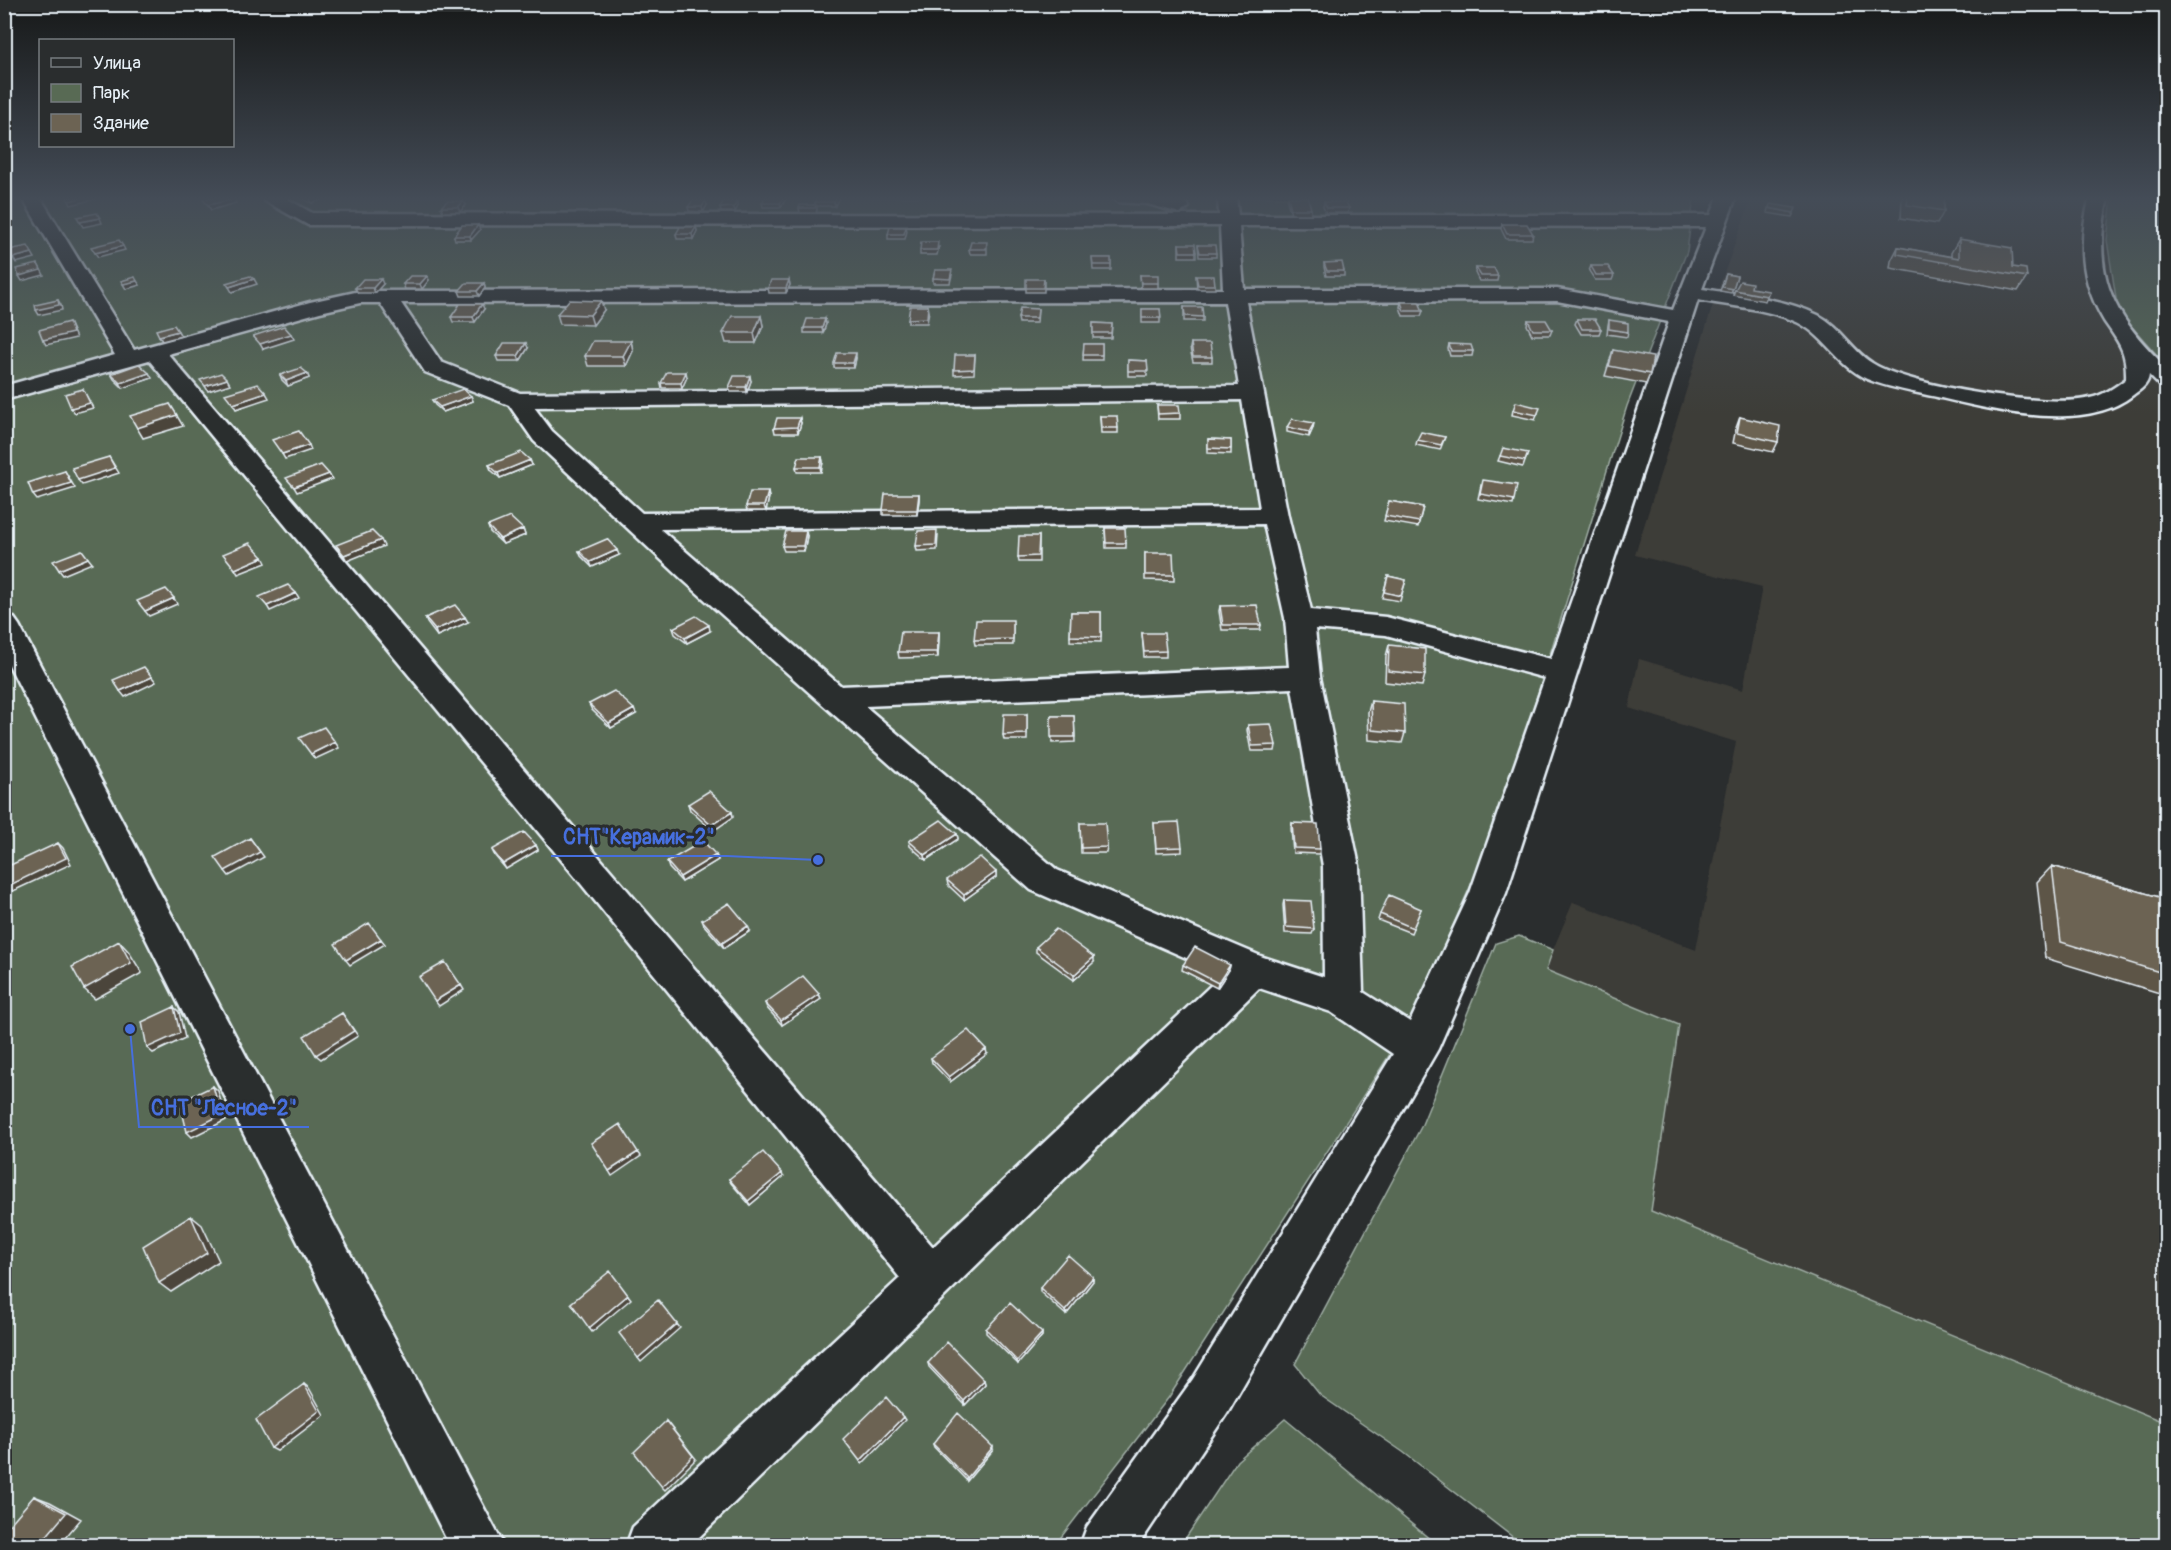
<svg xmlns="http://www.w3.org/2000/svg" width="2171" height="1550" font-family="Pangolin,sans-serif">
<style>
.built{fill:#3e3d39}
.green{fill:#586a54;stroke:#a0aea6;stroke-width:1.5}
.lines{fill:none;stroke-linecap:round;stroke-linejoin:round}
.minor-casing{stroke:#e8f1f8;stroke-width:5}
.minor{fill:#2a2d2e;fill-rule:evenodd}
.wall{fill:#5d5547;stroke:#e8f1f8;stroke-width:1.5}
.shaded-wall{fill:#4c453a;stroke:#e8f1f8;stroke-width:1.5}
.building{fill:#6c6353;stroke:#e8f1f8;stroke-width:1.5}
.leader{fill:none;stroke:#466fde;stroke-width:2}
.callout-dot{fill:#466fde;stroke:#2a2d2e;stroke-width:2}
.callout-label{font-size:21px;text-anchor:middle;font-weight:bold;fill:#466fde;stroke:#2a2d2e;stroke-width:6;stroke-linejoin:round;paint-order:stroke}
</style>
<rect width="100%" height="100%" fill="#2a2d2e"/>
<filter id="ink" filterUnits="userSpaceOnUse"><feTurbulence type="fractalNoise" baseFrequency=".0167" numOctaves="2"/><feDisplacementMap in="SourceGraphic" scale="12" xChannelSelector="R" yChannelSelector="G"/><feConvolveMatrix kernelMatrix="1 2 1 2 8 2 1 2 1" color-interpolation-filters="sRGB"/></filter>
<g filter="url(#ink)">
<path class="built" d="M1752,197H2112L2107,240L2166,365V1423L1651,1211L1679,1025L1545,969L1573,902L1696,950L1736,742L1629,708L1639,659L1743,690L1762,587L1635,555L1715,298Z"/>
<path class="green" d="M5,197H1694L1687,251L1627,406L1496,828L1410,1023L1169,1397L1055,1545L5,1546Z
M2112,197H2166V365L2118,311L2107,240Z
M1519,936L1553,950L1546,970L1679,1025L1651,1211L2166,1423V1545H1523L1403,1452L1320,1395L1295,1364L1421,1127L1496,943Z
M1285,1419L1437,1545H1181L1237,1461Z"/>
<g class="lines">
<defs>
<path id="minor" d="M22,197H40L134,350L310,302L360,291L1223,289L1220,226L308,225L265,201L262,197H284L312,213L1219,215L1218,197H1236L1238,215H1711L1718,197H1736L1702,289C1741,295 1782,298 1818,315C1840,326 1851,350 1872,363C1907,386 2049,409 2090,398C2104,395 2115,387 2126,379C2127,351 2119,343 2104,321C2080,281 2078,241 2090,197H2108C2091,273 2111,314 2166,367V386L2158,384L2149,375C2148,385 2141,389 2133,395C2084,434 1992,410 1937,397C1914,392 1889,388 1867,379C1836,365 1824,332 1792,320C1762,308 1729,306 1698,300L1506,893L1438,1049L1227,1413L1138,1546H1080L1087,1527L1193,1379L1393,1054L1331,1012L1259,988L690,1546H626L633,1527L900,1278L582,885L149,360L4,400V386L115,355ZM1239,226L1706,227L1673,310L1557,289H1244ZM1557,301L1669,322L1551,659L1386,617L1311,610L1288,516L1246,302ZM1225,302L1239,386L520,393L441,362L401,303ZM360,303H380L425,372L509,405L534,441L683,580L1031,890L1223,974L933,1247L168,354L320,312ZM1242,400L1260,508L642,513L552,431L534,407ZM1264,524L1285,618L1289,667L841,686L660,529ZM1315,629L1386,635L1545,678L1470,893L1410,1022L1363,992L1359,866L1320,677ZM1292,688L1323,866L1324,977L1263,957L1057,870L865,706Z
M1109,197H1161L1187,203L1189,207L1180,213L1148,204L1118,202Z
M4,616L14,618L19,625L504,1546H450L4,655Z"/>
</defs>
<use href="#minor" class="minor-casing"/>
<use href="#minor" class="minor"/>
</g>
<path class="wall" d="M301,197H329L312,203L302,199Z
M787,197L781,207H763L762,203Z
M839,197L835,206H817V210L816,213H800L799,208L815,205V202Z
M1288,197L1311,209V214H1291L1287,201Z
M1755,197H1762L1761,200L1754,199Z
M1810,197H1839L1838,201Z
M1902,197H1944V211L1937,224L1901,218Z
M1324,202L1349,208L1348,213H1326L1323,207Z
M466,205L460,212H443L441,207Z
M707,205L703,212L689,211L688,207Z
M738,206L735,212H721L720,208Z
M1768,208L1794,213L1792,217L1767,213Z
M1502,224L1533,234L1532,239H1506L1501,229Z
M696,227L697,231L693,239H677L676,234Z
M906,227L907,231L905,239H888V234Z
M480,230L471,240H455L454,236Z
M1959,239L2013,267L2027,277L2018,291L1890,268L1891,261L1898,247L1951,257V253Z
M1179,244L1196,252V257H1179Z
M1198,245L1216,253V257H1199Z
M987,246V254H970L969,249Z
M939,247L937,255H920V250Z
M1092,258H1111V270H1093Z
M1324,263L1344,271V276H1326L1324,267Z
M1591,266L1614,275L1612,280H1595L1589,271Z
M1476,268L1498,276L1497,281H1479L1475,273Z
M1726,274L1737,276L1731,293L1720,291Z
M952,275L950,283H933V278Z
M1140,275L1158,283V288H1141Z
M427,276L429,280L422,289H405L403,284Z
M1196,276L1215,285V289H1197Z
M1044,279V292H1026V288Z
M789,280L790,285L786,293H769L768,288Z
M484,283L485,288L479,296H461L459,291Z
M383,284L375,293H358L355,288Z
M1735,290L1767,296L1765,301L1733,295Z
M1401,302L1423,311L1421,316H1403L1400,307Z
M928,306L929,311L927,323H908V319Z
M1184,307L1203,317V321H1184Z
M484,309L475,322H453L451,317Z
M1038,309L1037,323H1019L1018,318Z
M1142,309H1160V323H1142Z
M604,310L593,325L560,324L557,314Z
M761,316L763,326L756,343H726L723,333Z
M825,319L826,324L823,333H804V328Z
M1577,319L1601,329L1599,334H1581L1575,324Z
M1528,320L1552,330L1550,335H1532L1527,325Z
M1609,320L1628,332L1627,337L1607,334L1608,325Z
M1093,323L1112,324L1111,338H1093Z
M631,341L633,351L626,366H588L585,356Z
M1191,343L1212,357V362H1193L1190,348Z
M1084,344H1102V360H1083Z
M1449,344L1473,351L1472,356H1450L1448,349Z
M528,348L520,361H498L496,356Z
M1613,350L1650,374L1646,384L1605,376Z
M975,355L974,374L954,375V370Z
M856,358L854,368H834V363Z
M1128,360L1147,361V376H1128Z
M307,373L309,378L288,386L282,380L280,375Z
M111,374L152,378L123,388L114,379Z
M687,377L682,388H662L661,383Z
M751,381L747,392H730L729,387Z
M471,396L473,401L443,412L435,405L432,400Z
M1157,405L1180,413V419H1158Z
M1513,410L1538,413L1535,420L1512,415Z
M1100,416L1118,428V433H1101Z
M1740,417L1778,442L1773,452L1733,443L1736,428Z
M801,423L798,433H775L774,428Z
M1287,427L1313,428L1309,437L1287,432Z
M1445,437L1440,450L1416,445L1417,440Z
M1208,439L1231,440V454L1208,453Z
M1528,453L1523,467L1498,461L1500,456Z
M822,457L823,462L821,472H797L796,467Z
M530,460L532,465L500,478L491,470L489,465Z
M1481,485L1514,500L1513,505L1478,499Z
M919,494V500L917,515H883V510Z
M769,497L766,511H747L746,506Z
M1389,501L1423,507L1418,527L1384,521Z
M488,526L523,529L525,535L503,544L490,532Z
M1105,528L1126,543V548H1106Z
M938,535L937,550L917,551L916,546Z
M807,536L804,551H784L782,546Z
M1039,536V562H1019L1018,557Z
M579,551L619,555L592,567L581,556Z
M1145,553L1174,575V581L1145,580Z
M1388,576L1406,580L1400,601L1382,598Z
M1220,606L1261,625L1260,630H1222L1219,611Z
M1071,612H1101V642L1070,641Z
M425,618L468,622L437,636L427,623Z
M1013,625V645H975L974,640Z
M673,628L710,631L687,643L675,634Z
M939,632V637L938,657L899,658L898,652Z
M1142,633L1166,651V657H1144Z
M1389,645L1425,675L1422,686L1385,682L1386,656Z
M1371,701L1405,733L1402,743L1369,740L1368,712Z
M589,704L636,714L611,728L592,710Z
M1027,714V740H1004L1003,735Z
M1051,716H1074L1075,742L1052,743Z
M1248,725L1276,745L1275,751H1251L1247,730Z
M688,804L732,812L733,817L713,831L690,810Z
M1080,823L1107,847L1106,853H1081Z
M1154,823L1182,847V852L1156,853Z
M1292,823L1320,849L1319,854L1293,853L1291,828Z
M957,834L958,839L926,860L910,846L909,841Z
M536,845L538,850L506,869L495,856L492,850Z
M716,855L718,860L682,882L669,868L667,862Z
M2052,866L2166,899V995L2045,958L2037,882Z
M996,872V877L964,900L948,885L947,880Z
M1284,900L1314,929L1312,934L1285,933L1283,905Z
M1421,909L1411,933L1378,920L1380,914Z
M702,920L750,931L724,948L704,925Z
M1036,947L1094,962L1074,980L1036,952Z
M1183,965H1230L1229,970L1217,988L1182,970Z
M819,994L821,999L782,1025L767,1008L765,1003Z
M987,1054L950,1082L932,1063L931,1058Z
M783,1177L750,1205L731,1183L729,1179Z
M1093,1277V1281L1066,1315L1040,1292V1288Z
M986,1329L1042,1333V1336L1018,1364L986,1333Z
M928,1363L984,1380L985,1384L965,1405L929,1367Z
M933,1444L993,1450L967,1481L934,1447Z"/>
<path class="shaded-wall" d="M14,197H19L20,201L4,204V199Z
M84,197H99L100,198L71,205L69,201Z
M314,197H329L312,203L310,199Z
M784,197H787L781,207L780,203Z
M836,197H839L835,206L834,202Z
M234,199L236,203L211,210L208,205Z
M706,200L707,205L703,212L702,207Z
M464,201L466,205L460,212L458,207Z
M737,201L738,206L735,212L734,207Z
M100,218L102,223L83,227L80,222Z
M478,225L480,230L471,240L470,236Z
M696,227L697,231L693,239L692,234Z
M123,246L125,250L98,257L95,253Z
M32,253L35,258L16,263L13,258Z
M38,264L44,275L22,281L19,276Z
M427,276L429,280L422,289L420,284Z
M254,279L257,284L232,292L229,287Z
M381,279L383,284L375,293L373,288Z
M789,280L790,285L786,293V288Z
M137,281L140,285L126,289L123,284Z
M484,283L485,288L479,296L477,291Z
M58,300L61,305L62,310L39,315L36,310Z
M601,301L604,310L593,325L590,315Z
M482,304L484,309L475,322L473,317Z
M761,316L763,326L756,343L754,333Z
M825,319L826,324L823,333L822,328Z
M69,322L76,338L46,345L43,340Z
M178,331L181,336L162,341L159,336Z
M291,334L294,339L263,349L260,344Z
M631,341L633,351L626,366L623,356Z
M526,343L528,348L520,361L518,356Z
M856,353V358L854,368L853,363Z
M686,372L687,377L682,388L681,383Z
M149,373L152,378L123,388L120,383Z
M307,373L309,378L288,386L286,381Z
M750,376L751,381L747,392L746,387Z
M227,379L230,384L208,391L205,386Z
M83,389L93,408L75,413L71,408Z
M266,393L269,398L236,409L233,404Z
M471,396L473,401L443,412L440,407Z
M170,404L183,426L143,438L137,428Z
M800,418L801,423L798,433L797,427Z
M1314,423L1313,428L1309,437V432Z
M309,445L311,450L285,459L282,454Z
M109,457L119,473L82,485L78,480Z
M822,457L823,462L821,472L820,467Z
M530,460L532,465L500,478L498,473Z
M4,469L9,475L4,477Z
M65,471L75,488L37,500L33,495Z
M329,474L332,479L297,492L294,487Z
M768,492L769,497L766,511L764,506Z
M919,494V500L917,515V510Z
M523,529L525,535L503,544L500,539Z
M806,531L807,536L804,551L803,546Z
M381,540L384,546L347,561L344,555Z
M617,550L619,555L592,567L590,562Z
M263,557L266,563L238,574L235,569Z
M88,558L92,563L63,575L59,570Z
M296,593L299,598L270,611L267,606Z
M174,598L177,604L149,616L145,611Z
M465,617L468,622L437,636L435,630Z
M709,625L710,631L687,643L685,638Z
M939,632V637L938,657L937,652Z
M152,677L156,682L125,697L120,691Z
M634,709L636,714L611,728L609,723Z
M335,742L339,748L315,759L311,754Z
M732,812L733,817L713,831L711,825Z
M957,834L958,839L926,860L925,855Z
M250,838L264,857L229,876L225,871Z
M58,843L63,848L71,864L13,891L8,886Z
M536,845L538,850L506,869L503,864Z
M716,855L718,860L682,882L680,877Z
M996,872V877L964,900V895Z
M748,926L750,931L724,948L722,943Z
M381,939L385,944L350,965L346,960Z
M119,941L129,952L142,973L95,999L84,989Z
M1094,957V962L1074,980V975Z
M1230,965L1229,970L1217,988L1218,983Z
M461,985L464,990L439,1006L435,1001Z
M819,994L821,999L782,1025L781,1020Z
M174,1007L179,1012L185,1038L153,1053L147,1048Z
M342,1013L358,1036L321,1059L316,1055Z
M986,1049L987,1054L950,1082L949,1077Z
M213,1086L218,1091L226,1120L192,1137L187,1132Z
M638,1152L641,1156L612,1176L609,1171Z
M782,1173L783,1177L750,1205L748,1201Z
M191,1216L202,1225L219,1261L171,1292L159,1283Z
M1093,1277V1281L1066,1315L1065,1311Z
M628,1295L631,1299L592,1332L589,1328Z
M677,1324L680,1328L641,1362L638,1358Z
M1042,1333V1336L1018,1364L1017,1361Z
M984,1380L985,1384L965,1405L964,1401Z
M304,1384L309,1388L324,1415L277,1451L271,1448Z
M903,1417L905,1420L862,1464L860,1461Z
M666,1421L696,1459L665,1490L662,1487Z
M993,1447V1450L967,1481V1478Z
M34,1496L50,1502L81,1519L59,1545H39Z"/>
<path class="building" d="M71,197H84L69,201L67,198Z
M216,197H232L234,199L208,205L203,200Z
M765,197H784L780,203H762Z
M817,197H836L834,202H815Z
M1288,197H1308L1311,209H1291Z
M1908,197H1944V211L1907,205Z
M693,200H706L702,207H688Z
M447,201H464L458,207H441Z
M723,201H737L734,207L720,208Z
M1324,202H1346L1349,208H1327Z
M1770,204L1796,208L1794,213L1769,208Z
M800,205H816L815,208H799Z
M97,213L100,218L80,222L77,217Z
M1502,224H1527L1533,234H1507Z
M462,225H478L470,236H454Z
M680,227H696L692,234H676Z
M890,227H906L904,234H888Z
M1959,239L2012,248L2013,267L2026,269L2027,277L1897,254L1898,247L1959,258Z
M119,240L123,246L95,253L91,247Z
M921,242H938L937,250H920Z
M971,242H987L986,249H969Z
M1179,244H1195L1196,252H1180Z
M1198,245H1215L1216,253H1200Z
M28,246L32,253L13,258L8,250Z
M1092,258H1111V265H1093Z
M1342,262L1344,271H1327L1324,263Z
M38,264L41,270L19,276L16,269Z
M1591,266H1608L1614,275H1596Z
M1476,268H1494L1498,276H1481Z
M935,270H952L950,279L933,278Z
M1726,274L1737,276L1733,289L1722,287Z
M1140,275H1158V283H1141Z
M250,276L254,279L229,287L226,283Z
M410,276H427L420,284H403Z
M1196,276H1214L1215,285H1198Z
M135,277L137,281L123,284L121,281Z
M363,279H381L373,288H355Z
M1026,279H1044L1043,288H1026Z
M771,280H789L786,288H768Z
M1740,281L1752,283L1751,288L1769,291L1767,296L1735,290Z
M466,283H484L477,291H459Z
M58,300L59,305L36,310L35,305Z
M569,300L601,301L590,315L557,314Z
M1401,302H1419L1423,311H1404Z
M460,304H482L473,317H451Z
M910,306H928L927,318L908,319Z
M1184,307H1202L1203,317L1185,316Z
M1020,308L1038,309L1037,318H1018Z
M1142,309H1160L1161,318H1142Z
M732,316H761L754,333H723Z
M807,319H825L822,328H804Z
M1577,319H1595L1601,329H1582Z
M1528,320H1546L1552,330H1533Z
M1609,320L1628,323V332L1609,329Z
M69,322L73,333L43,340L39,330Z
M1093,323L1112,324L1111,333H1093Z
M174,325L178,331L159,336L156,330Z
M284,326L291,334L260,344L253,336Z
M593,341H631L623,356H585Z
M504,343H526L518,356H496Z
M1191,343H1210L1212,357H1193Z
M1084,344H1102V355H1083Z
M1449,344L1471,345L1473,351H1451Z
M1613,350L1653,357L1650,374L1609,366Z
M837,353H856L853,363H834Z
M955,355H975L974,369L954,370Z
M1128,360L1147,361L1148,371H1128Z
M139,364L149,373L120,383L111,374Z
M301,368L307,373L286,381L280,375Z
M667,372H686L681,383H661Z
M221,373L227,379L205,386L200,380Z
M734,376H750L746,387H729Z
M258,384L266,393L233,404L225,394Z
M83,389L90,403L71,408L65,394Z
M463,389L471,396L440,407L432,400Z
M1516,402L1540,408L1537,415L1513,410Z
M170,404L177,415L137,428L130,416Z
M1157,405H1179L1180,413L1158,414Z
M1100,416H1117L1118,428H1101Z
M1740,417L1780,426L1778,442L1737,433Z
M777,418H800L797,427L774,428Z
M1292,419L1314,423L1309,432L1287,427Z
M299,431L309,445L282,454L272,440Z
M1421,432L1445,437L1441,445L1417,440Z
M1208,439L1231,440V449L1208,448Z
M1503,448L1528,453L1525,461L1500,456Z
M521,452L530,460L498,473L489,465Z
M109,457L115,468L78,480L72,468Z
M799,457H822L820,467H796Z
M321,465L329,474L294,487L286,478Z
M65,471L71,483L33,495L28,483Z
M1483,480L1517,485L1514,500L1480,494Z
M750,492H768L764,506H746Z
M885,494H919L917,510H883Z
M1389,501L1423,507L1419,522L1385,516Z
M510,517L523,529L500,539L488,526Z
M1105,528H1125L1126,543H1106Z
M937,530L936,545L916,546L918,531Z
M372,531L381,540L344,555L336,545Z
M786,531H806L803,546H782Z
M1019,536H1039L1038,556L1018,557Z
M607,539L617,550L590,562L579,551Z
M250,543L263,557L235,569L223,554Z
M82,550L88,558L59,570L53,561Z
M1145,553H1173L1174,575H1145Z
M1388,576L1406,580L1401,596L1384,592Z
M288,585L296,593L267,606L259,597Z
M166,589L174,598L145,611L137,601Z
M455,605L465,617L435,630L425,618Z
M1257,605L1261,625H1223L1220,606Z
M1071,612H1101V637L1070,636Z
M696,616L709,625L685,638L673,628Z
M976,620H1013V639L974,640Z
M901,632H939L937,652H898Z
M1142,633H1164L1166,651L1144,652Z
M1389,645L1425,649V675L1388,671Z
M144,667L152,677L120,691L113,680Z
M614,691L634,709L609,723L589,704Z
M1371,701L1404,704L1405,733L1372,730Z
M1004,714H1027V734L1003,735Z
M1051,716H1074L1075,737H1051Z
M1271,724L1276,745L1252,746L1248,725Z
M324,727L335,742L311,754L299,738Z
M709,791L732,812L711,825L688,804Z
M941,820L957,834L925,855L909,841Z
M1179,822L1182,847L1156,848L1154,823Z
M1080,823H1105L1107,847L1081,848Z
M1292,823L1318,824L1320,849L1294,848Z
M524,832L536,845L503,864L492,850Z
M250,838L260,852L225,871L215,857Z
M703,841L716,855L680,877L667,862Z
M58,843L66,858L8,886L4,879V868Z
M980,857L996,872L964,895L947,880Z
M2052,866L2166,899V974L2061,942Z
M1389,895L1421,909L1413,928L1380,914Z
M1284,900L1311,901L1314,929L1286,927Z
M729,903L748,926L722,943L702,920Z
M369,923L381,939L346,960L335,944Z
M1056,929L1094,957L1074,975L1036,947Z
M119,941L131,963L84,989L72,967Z
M1195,947L1230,965L1218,983L1183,965Z
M445,962L461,985L435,1001L419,977Z
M803,976L819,994L781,1020L765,1003Z
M174,1007L180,1033L147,1048L142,1022Z
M342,1013L354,1031L316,1055L304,1036Z
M968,1030L986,1049L949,1077L931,1058Z
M213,1086L221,1115L187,1132L180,1102Z
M620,1124L638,1152L609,1171L591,1143Z
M763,1152L782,1173L748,1201L729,1179Z
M191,1216L207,1253L159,1283L143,1246Z
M1068,1255L1093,1277L1065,1311L1040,1288Z
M610,1271L628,1295L589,1328L571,1303Z
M658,1300L677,1324L638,1358L619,1333Z
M1010,1303L1042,1333L1017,1361L986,1329Z
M947,1342L984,1380L964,1401L928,1363Z
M304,1384L319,1411L271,1448L256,1420Z
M886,1397L903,1417L860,1461L843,1439Z
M958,1413L993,1447L967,1478L933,1444Z
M666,1421L693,1456L662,1487L634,1452Z
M34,1496L66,1513L39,1545H4V1531Z"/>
</g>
<linearGradient id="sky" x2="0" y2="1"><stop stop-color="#171919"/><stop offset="0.48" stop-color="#444c57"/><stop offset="1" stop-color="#444c57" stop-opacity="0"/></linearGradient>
<rect width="2171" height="414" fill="url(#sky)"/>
<path class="leader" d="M818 860L727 856H551M130 1029L139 1127H309"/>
<g class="callout-dot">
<circle cx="818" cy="860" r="6"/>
<circle cx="130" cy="1029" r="6"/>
</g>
<g class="callout-label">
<text x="639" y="844">СНТ"Керамик-2"</text>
<text x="224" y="1115">СНТ "Лесное-2"</text>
</g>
<rect width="2171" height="1550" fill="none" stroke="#2a2d2e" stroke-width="24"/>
<rect x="12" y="12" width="2147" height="1526" fill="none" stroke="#e8f1f8" stroke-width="2" filter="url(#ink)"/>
<rect x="39" y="39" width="195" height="108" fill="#2a2d2e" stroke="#767b7f" stroke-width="1.5"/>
<rect x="51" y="58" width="30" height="9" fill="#2a2d2e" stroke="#767b7f" stroke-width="1.5"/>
<text x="93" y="69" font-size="18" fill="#e8f1f8">Улица</text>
<rect x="51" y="84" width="30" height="18" fill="#586a54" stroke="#767b7f" stroke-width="1.5"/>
<text x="93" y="99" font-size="18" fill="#e8f1f8">Парк</text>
<rect x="51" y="114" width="30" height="18" fill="#6c6353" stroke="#767b7f" stroke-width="1.5"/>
<text x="93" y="129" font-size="18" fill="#e8f1f8">Здание</text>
</svg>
